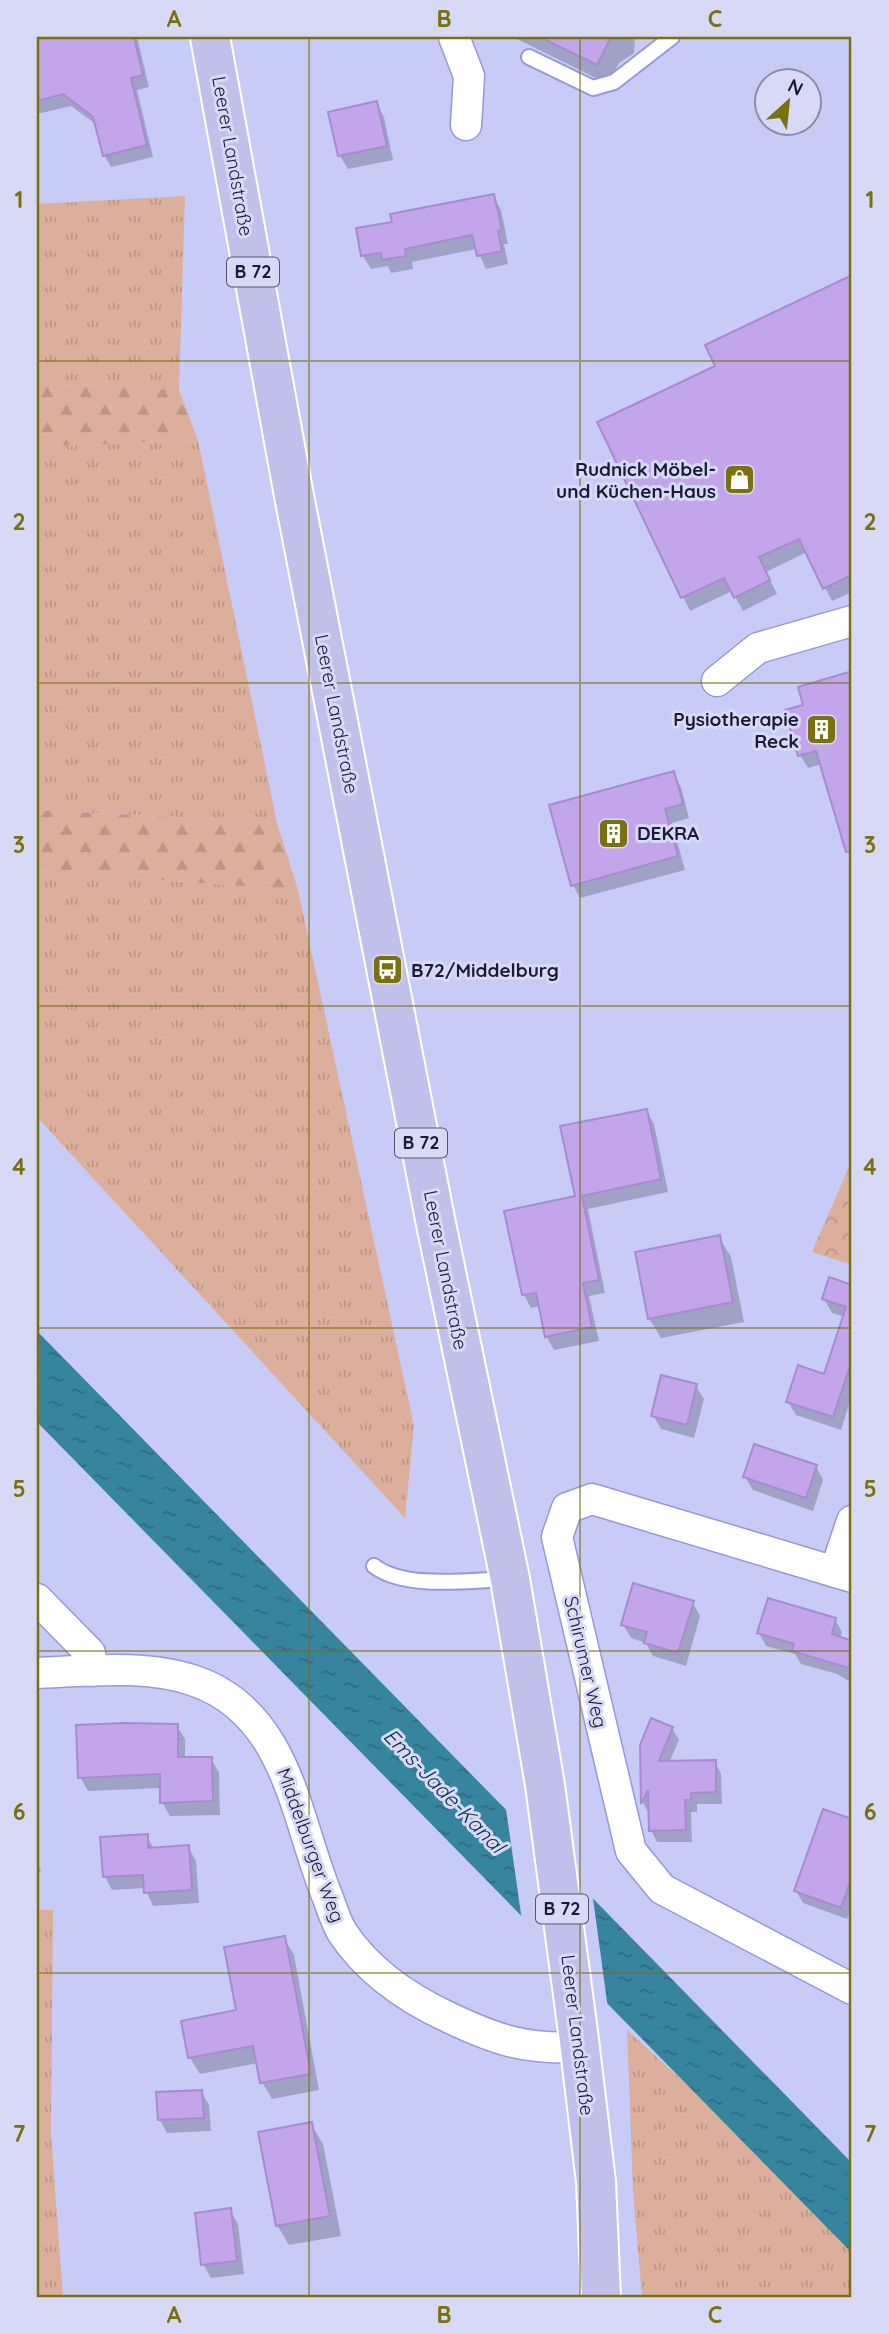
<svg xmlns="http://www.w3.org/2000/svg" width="889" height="2334" font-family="Quicksand,sans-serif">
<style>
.grass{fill:url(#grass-tufts)}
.forest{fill:url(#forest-firs)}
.park{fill:url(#park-crowns)}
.water{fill:url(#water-ripples)}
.pier{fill:#c9cbf7}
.shadow{fill:#0003}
.building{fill:#c2a5ea;stroke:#a88bce;stroke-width:2}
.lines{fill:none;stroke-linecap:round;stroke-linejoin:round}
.service-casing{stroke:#9797dd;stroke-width:18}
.minor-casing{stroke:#9797dd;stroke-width:33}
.primary-casing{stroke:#fff;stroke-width:42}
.service{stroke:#fff;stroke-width:14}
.minor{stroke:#fff;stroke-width:30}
.primary{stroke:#c0c0eb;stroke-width:38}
.grid{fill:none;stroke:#797010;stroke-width:2;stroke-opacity:0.55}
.labels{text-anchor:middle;stroke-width:6;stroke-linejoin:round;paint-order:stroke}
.shield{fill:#d8d9f7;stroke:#54546f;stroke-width:2}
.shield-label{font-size:18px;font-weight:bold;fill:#1c1b35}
.street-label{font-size:19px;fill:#1c1b35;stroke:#d8d9f7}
.poi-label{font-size:19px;font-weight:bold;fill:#1c1b35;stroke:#d8d9f7;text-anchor:end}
.water-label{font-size:21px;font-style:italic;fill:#092e3a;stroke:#d8d9f7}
.neatline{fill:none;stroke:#797010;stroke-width:2.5}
.grid-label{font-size:23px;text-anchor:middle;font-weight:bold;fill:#797010}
</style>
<defs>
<pattern id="grass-tufts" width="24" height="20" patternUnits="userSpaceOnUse" patternTransform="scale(1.75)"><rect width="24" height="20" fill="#dcaf9c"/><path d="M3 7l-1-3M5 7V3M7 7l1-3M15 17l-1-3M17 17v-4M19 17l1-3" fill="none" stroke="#bc9687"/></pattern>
<pattern id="forest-firs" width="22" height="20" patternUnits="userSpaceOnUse" patternTransform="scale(1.75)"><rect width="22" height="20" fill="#dcaf9c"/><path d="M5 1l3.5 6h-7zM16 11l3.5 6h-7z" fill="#bc9687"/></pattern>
<pattern id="park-crowns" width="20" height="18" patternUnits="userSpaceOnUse" patternTransform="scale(1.75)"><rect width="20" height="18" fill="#dcaf9c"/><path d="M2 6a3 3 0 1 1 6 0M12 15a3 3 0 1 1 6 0" fill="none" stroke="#bc9687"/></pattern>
<pattern id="water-ripples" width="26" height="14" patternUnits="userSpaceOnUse" patternTransform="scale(1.75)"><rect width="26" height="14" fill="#37849e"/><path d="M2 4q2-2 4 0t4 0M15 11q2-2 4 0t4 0" fill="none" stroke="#2e6b82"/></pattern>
</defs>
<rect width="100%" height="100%" fill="#c9cbf7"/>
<path class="grass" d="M185,196L179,390L37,383V204Z
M198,440L277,823L37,810V447Z
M37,871L298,890L414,1426L405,1518L37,1117Z
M37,1910H53L51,2134L63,2297H37Z
M627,2030L703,2099L852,2252V2297H642L633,2192Z"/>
<path class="forest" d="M37,383L179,390L198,440L37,447Z
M37,810L277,823L298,890L38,871L37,895Z"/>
<path class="park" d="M852,1160V1265L812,1252Z"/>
<path class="water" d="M37,1331L852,2163V2253L37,1422Z"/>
<path class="pier" d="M505,1802L592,1891L608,2009L522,1921Z"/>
<path class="shadow" d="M37,37H137L149,87L137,90L153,157L111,167L104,155L97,125L71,106L37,114Z
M513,37H635L634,53L619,63L608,84Z
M376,103L384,117L393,160L348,169L340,156L330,113Z
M493,196L501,210L508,244H504L508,264L486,269L477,249L412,262L413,269L391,273L388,266L371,269L363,256L358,229L394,224Z
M852,277V592L832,601L807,552L766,572L777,594L743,611L732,591L690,611L599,423L718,367L708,345Z
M848,674L852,681V838L848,839L822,764L808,768L800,755L805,706Z
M673,773L681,787L689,818L672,823L685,870L580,898L573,885Z
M646,1111L654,1124L668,1192L588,1209L605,1293L589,1296L599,1341L554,1350L546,1336L540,1306L531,1308L524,1295L577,1198Z
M719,1237L731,1257L744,1322L661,1338L649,1318Z
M831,1280L852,1287V1395L841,1430L796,1415L788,1402L825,1376L845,1317L832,1313L824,1299Z
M696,1386L704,1399L694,1438L661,1429L653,1415Z
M816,1466L823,1480L813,1511L753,1490L745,1477Z
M693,1603L700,1616L686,1666L653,1656L646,1643L631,1638L623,1625Z
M835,1619L842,1632L840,1639L852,1643V1683L837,1674L801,1664L795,1654L766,1646L759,1633Z
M177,1726L185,1739V1759H211L219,1772L220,1815L170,1816L162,1802V1788L88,1791L80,1777Z
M672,1728L679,1740L669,1763L715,1762L721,1774L722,1804H697V1812H691L692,1842H657L651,1830L650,1816L643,1803L642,1745Z
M824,1811L852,1821V1905L847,1919L803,1903L796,1891Z
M147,1836L154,1849L188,1847L196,1861L199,1903L153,1906L145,1888L112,1890L105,1877Z
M37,1863L41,1870L37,1876Z
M284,1938L294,1955L319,2090L272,2099L262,2082L258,2063L200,2074L190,2058L184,2022L238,2012Z
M201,2091L209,2105L211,2131L167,2133L160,2120Z
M311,2124L323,2144L341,2236L289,2245L277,2225Z
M230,2210L238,2224L244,2274L211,2278L203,2264Z"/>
<path class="building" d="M37,37H134L143,75L131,78L147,145L103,156L93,117L63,94L37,101Z
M540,37H611L597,65Z
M377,101L387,146L338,156L328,112Z
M494,194L502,230L498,231L502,251L477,256L472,235L405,249L406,256L382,260L381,253L361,256L356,228L392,222L390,214Z
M852,275V575L823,589L799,539L759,557L770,580L734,598L724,578L681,598L597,422L715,366L705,345Z
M852,671V851L846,852L816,751L798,756L785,710L803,705L798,687Z
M674,771L683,804L665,809L678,856L571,886L549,805Z
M647,1109L661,1179L582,1196L599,1280L583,1283L592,1327L545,1337L536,1293L522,1295L504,1211L575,1196L560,1126Z
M720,1235L733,1302L648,1319L635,1252Z
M829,1277L852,1285V1360L833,1417L786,1402L798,1365L824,1374L846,1307L822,1299Z
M661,1375L697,1384L687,1425L651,1416Z
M754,1444L817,1465L806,1498L743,1477Z
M633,1583L694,1601L678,1653L644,1643L647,1632L621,1625Z
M768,1598L836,1618L832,1634L852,1641V1669L792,1651L794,1644L757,1633Z
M651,1718L673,1727L659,1761L716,1760V1792L691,1793V1800H685L686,1830L649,1831L648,1790L641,1804L640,1745Z
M125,1723L178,1724V1757H212L213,1801L160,1803V1774L78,1778L76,1725Z
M823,1809L852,1819V1876L841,1908L794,1891Z
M148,1834V1848L189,1845L192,1890L144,1893L143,1875L103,1877L100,1837Z
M285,1936L311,2074L260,2083L253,2046L188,2058L181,2021L236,2010L224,1947Z
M202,2090L204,2118L158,2120L156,2092Z
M312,2122L330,2216L276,2226L258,2132Z
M231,2208L237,2261L201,2265L195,2213Z"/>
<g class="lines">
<defs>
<path id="service" d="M529,57L593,88L614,82L672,37
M374,1566C405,1590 471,1580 509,1579"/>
<path id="minor" d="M454,37L469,76L466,125
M717,681L758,648L852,621
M835,1572L852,1521
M852,1577L592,1499L567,1508L557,1537L631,1851L662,1889L852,1989
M37,1599L90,1653L93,1671
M37,1673C86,1671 147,1664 195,1681C289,1714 295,1819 328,1898C332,1909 336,1922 342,1932C367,1970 407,1998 448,2017C496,2040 526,2050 580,2047"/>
<path id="primary" d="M210,37L295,501L436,1224L510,1579L545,1785L578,2032L596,2182L601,2297"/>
</defs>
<use href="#service" class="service-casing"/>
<use href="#minor" class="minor-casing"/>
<use href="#primary" class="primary-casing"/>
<use href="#service" class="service"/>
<use href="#minor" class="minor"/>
<use href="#primary" class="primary"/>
</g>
<path class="grid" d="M309,37V2297M580,37V2297M37,361H852M37,683H852M37,1006H852M37,1328H852M37,1651H852M37,1973H852"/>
<defs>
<symbol id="shop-square" viewBox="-11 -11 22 22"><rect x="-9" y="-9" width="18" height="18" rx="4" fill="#797010" stroke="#d8d9f7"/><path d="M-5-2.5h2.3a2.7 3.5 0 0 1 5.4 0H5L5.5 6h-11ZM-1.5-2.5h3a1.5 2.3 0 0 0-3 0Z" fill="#fff"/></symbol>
<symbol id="building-square" viewBox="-11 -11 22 22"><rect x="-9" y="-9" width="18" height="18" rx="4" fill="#797010" stroke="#d8d9f7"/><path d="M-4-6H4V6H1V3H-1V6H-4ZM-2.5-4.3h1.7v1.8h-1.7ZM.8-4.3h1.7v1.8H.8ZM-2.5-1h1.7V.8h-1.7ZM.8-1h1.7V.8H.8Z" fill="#fff"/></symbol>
<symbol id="bus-square" viewBox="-11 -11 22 22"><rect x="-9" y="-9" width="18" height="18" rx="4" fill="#797010" stroke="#d8d9f7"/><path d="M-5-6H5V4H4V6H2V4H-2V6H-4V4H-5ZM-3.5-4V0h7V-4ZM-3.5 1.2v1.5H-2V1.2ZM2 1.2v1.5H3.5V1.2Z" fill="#fff"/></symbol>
</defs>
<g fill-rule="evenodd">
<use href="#shop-square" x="722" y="462" width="35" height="35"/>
<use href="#building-square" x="804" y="712" width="35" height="35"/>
<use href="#building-square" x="596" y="816" width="35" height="35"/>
<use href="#bus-square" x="370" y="952" width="35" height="35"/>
</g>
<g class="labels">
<g class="shield">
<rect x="227" y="257.5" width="52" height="29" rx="5"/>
<rect x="395" y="1128.5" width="52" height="29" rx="5"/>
<rect x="536" y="1894.5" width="52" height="29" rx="5"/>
</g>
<g class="shield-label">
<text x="253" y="278">B 72</text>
<text x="421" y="1149">B 72</text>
<text x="562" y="1915">B 72</text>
</g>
<g class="street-label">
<text transform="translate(233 156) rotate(80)" y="7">Leerer Landstraße</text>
<text transform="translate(337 714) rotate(79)" y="7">Leerer Landstraße</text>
<text transform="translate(446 1270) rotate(79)" y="7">Leerer Landstraße</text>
<text transform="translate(586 1662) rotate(77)" y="7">Schirumer Weg</text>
<text transform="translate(311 1845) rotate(70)" y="7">Middelburger Weg</text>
<text transform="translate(578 2035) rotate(83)" y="7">Leerer Landstraße</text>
</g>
<g class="poi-label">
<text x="716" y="476">Rudnick Möbel-<tspan x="716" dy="22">und Küchen-Haus</tspan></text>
<text x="799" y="726">Pysiotherapie<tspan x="799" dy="22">Reck</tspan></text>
<text x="637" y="840" text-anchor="start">DEKRA</text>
<text x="411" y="977" text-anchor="start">B72/Middelburg</text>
</g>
<g class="water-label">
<text transform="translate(444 1791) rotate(46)" y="7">Ems-Jade-Kanal</text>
</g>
</g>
<rect width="889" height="2334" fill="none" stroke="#d8d9f7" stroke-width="77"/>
<g transform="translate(788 102) rotate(27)"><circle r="33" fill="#d8d9f7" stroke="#8d8da9" stroke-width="2"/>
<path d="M0-5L12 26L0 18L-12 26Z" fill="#797010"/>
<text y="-10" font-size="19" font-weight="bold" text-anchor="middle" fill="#1c1b35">N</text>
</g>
<rect x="38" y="38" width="812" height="2258" class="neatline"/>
<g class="grid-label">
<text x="174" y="27">A</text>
<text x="444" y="27">B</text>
<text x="715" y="27">C</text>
<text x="19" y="208">1</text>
<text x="870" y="208">1</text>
<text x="19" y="530">2</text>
<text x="870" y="530">2</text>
<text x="19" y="853">3</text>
<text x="870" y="853">3</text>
<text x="19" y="1175">4</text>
<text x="870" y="1175">4</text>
<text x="19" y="1497">5</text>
<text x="870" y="1497">5</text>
<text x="19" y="1820">6</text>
<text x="870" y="1820">6</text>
<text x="19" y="2142">7</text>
<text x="870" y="2142">7</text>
<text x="174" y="2323">A</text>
<text x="444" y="2323">B</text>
<text x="715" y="2323">C</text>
</g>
</svg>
